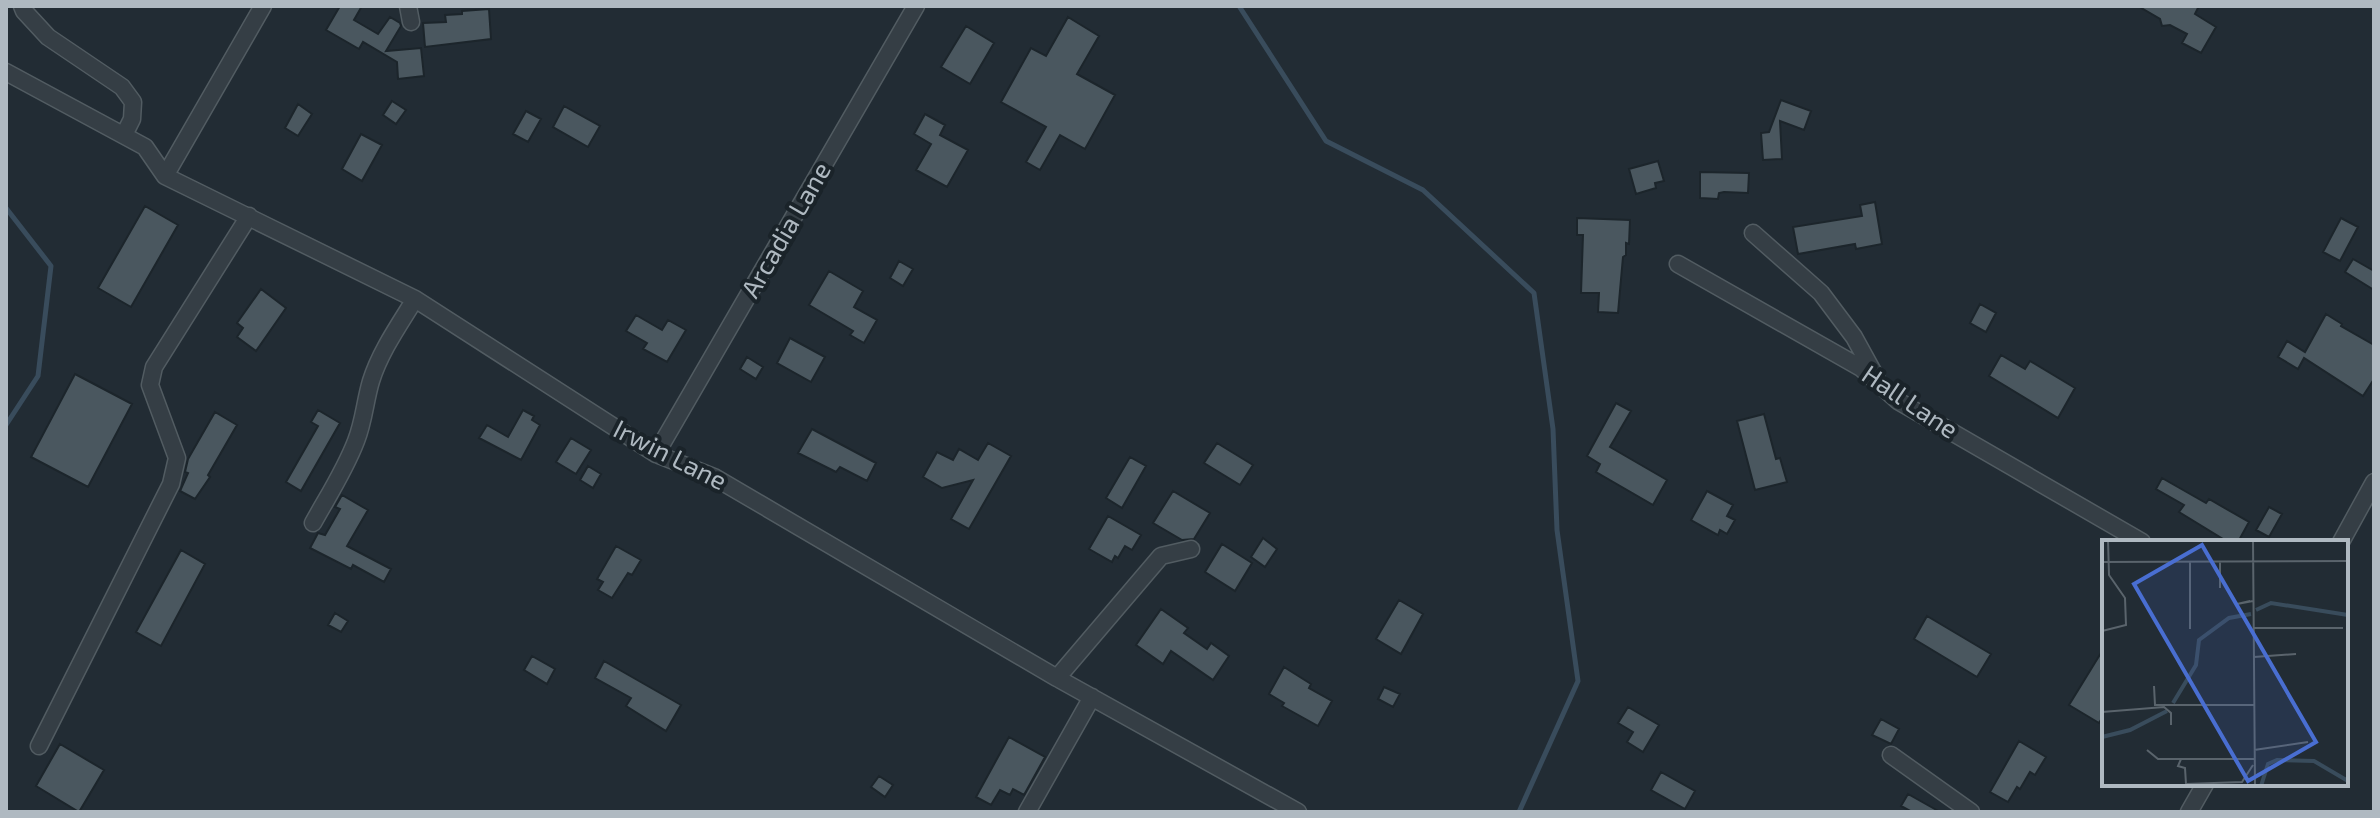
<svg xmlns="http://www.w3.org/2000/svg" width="2380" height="818" font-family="'Exo 2',sans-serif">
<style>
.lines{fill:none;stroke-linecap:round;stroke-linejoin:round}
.stream{stroke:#394c5c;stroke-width:5}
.building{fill:#4a575f;stroke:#1c252b;stroke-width:2}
.minor-casing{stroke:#525c62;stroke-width:19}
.minor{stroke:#353e45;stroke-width:16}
.labels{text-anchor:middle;stroke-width:8;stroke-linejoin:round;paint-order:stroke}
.street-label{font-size:26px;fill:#afb9c1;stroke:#1a2329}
.inset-river{fill:none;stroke:#394c5c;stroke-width:4}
.inset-road{fill:none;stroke:#5a646c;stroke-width:2}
.view{fill:#496ed1;fill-opacity:0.15;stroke:#496ed1;stroke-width:4}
.inset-edge{fill:none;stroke:#afb9c1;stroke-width:4}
</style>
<rect width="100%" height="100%" fill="#222c34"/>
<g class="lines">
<path class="stream" d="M1239,6L1326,141L1423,190L1534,293L1553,429L1557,530L1578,681L1519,812
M6,208L51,266L38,376L6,425"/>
</g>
<path class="building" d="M340,6H362L354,20L378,34L390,17L400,23L401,26L386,51L421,48L424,76L398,79L397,62L363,42L359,49L326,30Z
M2138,6H2199L2195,14L2216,27L2201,53L2182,43L2187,34L2170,25L2162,26L2160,19Z
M489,9L491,39L425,47L423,23L446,22L445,15L462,14V11Z
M1068,17L1099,36L1077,74L1115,95L1085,149L1060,135L1040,170L1026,162L1046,127L1001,102L1031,48L1046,56Z
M966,26L994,43L970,84L941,67Z
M1781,100L1811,111L1804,130L1780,121L1782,159L1763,160L1761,133L1769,132Z
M392,101L406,110L396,124L383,115Z
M298,104L312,114L298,136L285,128Z
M564,106L600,126L588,147L553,127Z
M526,111L541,119L528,142L513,134Z
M925,114L945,125L940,135L968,150L947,187L916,170L931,144L914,134Z
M361,134L382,145L362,181L342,169Z
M1658,161L1664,181L1655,183L1656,188L1636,194L1629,169Z
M1700,172L1749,173L1748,193L1724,192L1719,193L1718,199L1700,198Z
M1875,202L1882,244L1856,249L1855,244L1798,254L1793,227L1862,216L1860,205Z
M145,206L178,225L131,307L98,288Z
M1577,218L1630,220L1629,244L1626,243V255L1623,257L1618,313L1598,312L1599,293H1581L1583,235H1577Z
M2341,218L2358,227L2340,261L2323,252Z
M2353,259L2374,271V290L2345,272Z
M899,261L913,269L903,286L890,278Z
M829,271L863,291L854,307L877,320L864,343L850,335L853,331L809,305Z
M261,289L286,308L256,351L237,337L243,328L237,323Z
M1980,304L1996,313L1986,332L1970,323Z
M2326,314L2342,324L2341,326L2374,345V379L2363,396L2304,358L2298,369L2278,357L2287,341L2305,352Z
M636,315L662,330L668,320L686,330L667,362L643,349L647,343L626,331Z
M790,338L825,357L811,382L777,363Z
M2001,355L2025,369L2030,361L2075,388L2058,418L1989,376Z
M747,357L763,367L756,379L740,369Z
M75,374L132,404L88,487L31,457Z
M1616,403L1631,411L1610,447L1667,480L1653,505L1596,472L1600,464L1587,456Z
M318,410L340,423L301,491L286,482L318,426L311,422Z
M523,410L534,416L532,420L540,425L521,460L479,438L487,425L508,437Z
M215,412L237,425L208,475L210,477L195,499L180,491L188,473L185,472L188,459Z
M1764,414L1776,459L1780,458L1787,482L1755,490L1737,421Z
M812,429L876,463L867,481L840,467L836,472L798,453Z
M571,438L591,450L576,474L556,462Z
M988,443L1011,456L969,529L951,519L973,480L942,488L923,477L937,452L953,460L959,449L978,460Z
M1217,443L1253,465L1240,485L1204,463Z
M1130,457L1146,466L1122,508L1106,498Z
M588,466L601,474L593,488L580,480Z
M2162,478L2206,503L2209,499L2249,522L2238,542H2228L2179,512L2184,505L2156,489Z
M1173,491L1210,513L1194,539L1182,540L1153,523Z
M1707,491L1733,505L1727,516L1735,520L1727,534L1720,530L1718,535L1691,520Z
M342,495L368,510L347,546L391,569L384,582L353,565L351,569L310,548L318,533L325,535L340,509L335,507Z
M2269,507L2282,514L2269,537L2256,530Z
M1108,516L1141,535L1132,550L1125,546L1118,558L1115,556L1112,562L1089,549Z
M1263,538L1277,549L1265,567L1251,557Z
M1222,544L1252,563L1235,591L1205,572Z
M616,546L641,560L632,575L628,573L612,598L598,590L603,582L597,579Z
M181,550L205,564L161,646L136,632Z
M1399,600L1423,614L1401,654L1376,639Z
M1161,609L1188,628L1184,633L1207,649L1211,643L1229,656L1213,680L1171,651L1163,664L1136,645Z
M335,613L348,621L341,632L328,625Z
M1927,616L1991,654L1977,677L1914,639Z
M2104,648V715L2099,723L2069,705Z
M532,656L555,669L547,684L524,670Z
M604,661L681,705L666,731L626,706L631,698L595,678Z
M1284,667L1311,684L1309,688L1332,701L1318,726L1282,706L1284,703L1269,694Z
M1384,687L1400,694L1393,707L1378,699Z
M1628,707L1659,725L1643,752L1627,742L1633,732L1618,723Z
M1881,719L1899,729L1891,744L1872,735Z
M1009,737L1045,757L1024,795L1013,789L1010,795L1000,790L991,805L976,797Z
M2019,741L2046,757L2035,775L2030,772L2020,789L2017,787L2008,802L1990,792Z
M60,744L104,770L79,812L36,786Z
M1661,772L1695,791L1685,809L1651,790Z
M879,776L893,785L885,797L871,787Z
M1908,794L1940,812H1912L1901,806Z"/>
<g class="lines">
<defs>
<path id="minor" d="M22,6L24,11L48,37L122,87L133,102L132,119L124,135
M408,6L411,22
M6,72L145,147L165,176L415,299L656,454L714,477L1057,678L1298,812
M165,176L263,6
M1753,233L1821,293L1854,337L1876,377
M1678,264L1861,368L1898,401L2142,542
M656,454L916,6
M313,523C328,496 345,470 356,441C364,421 365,401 371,381C380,352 399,325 415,299
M2341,542L2374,482
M1057,678L1161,556L1191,549
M39,746L171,484L177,458L150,385L154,367L249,216
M1891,755L1971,812
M1027,812L1092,697
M2189,812L2205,784"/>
</defs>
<use href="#minor" class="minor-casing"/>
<use href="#minor" class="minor"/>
</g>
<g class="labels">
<g class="street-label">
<text transform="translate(786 230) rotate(-60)" y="9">Arcadia Lane</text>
<text transform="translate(1910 402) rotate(34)" y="9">Hall Lane</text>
<text transform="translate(670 455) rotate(27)" y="9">Irwin Lane</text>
</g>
</g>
<g transform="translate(2102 540)">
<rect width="246" height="246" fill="#222c34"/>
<path class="inset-river" d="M154,70L169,63L246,75M71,163L94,125L97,100L127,78L149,74M0,197L28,190L65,171M159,246L166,224L175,220L212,221L246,241"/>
<path class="inset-road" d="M151,0L153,246M118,21V48M0,22L246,21M148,61L135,64L151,61M151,88H241M88,89V21M0,91L24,85L23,58L7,35L6,0M152,117L194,114M52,146L53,165H152M0,172L62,167L69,173V185M45,210L56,219H153M152,210L206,202M79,219L76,226L83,228L84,244L140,242L151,225"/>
<path class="view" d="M100,5L214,202L146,241L32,44Z"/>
<rect width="246" height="246" class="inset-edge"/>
</g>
<rect width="2380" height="818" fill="none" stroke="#afb9c1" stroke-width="16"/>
</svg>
